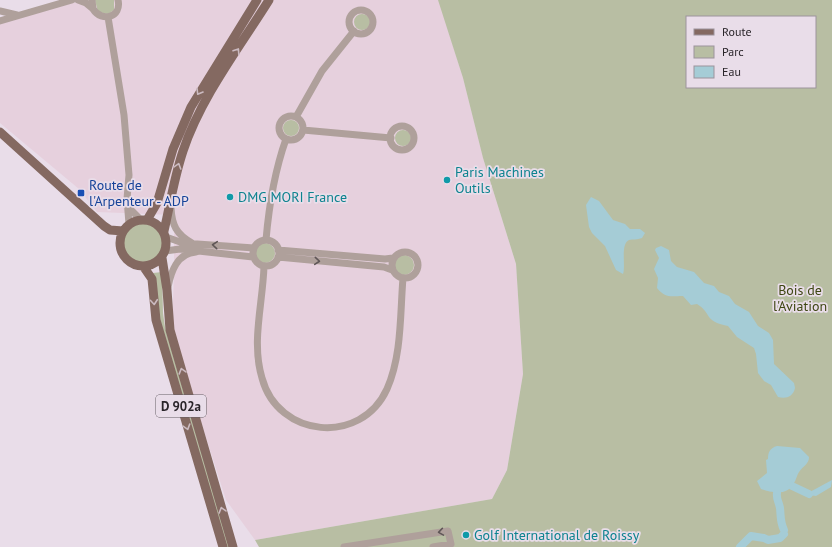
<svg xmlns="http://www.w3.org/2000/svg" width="832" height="547" font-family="'PT Sans',sans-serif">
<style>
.industrial{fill:#e6d0dd}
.green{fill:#b8bea3;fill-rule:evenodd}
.water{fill:#a5ccd6}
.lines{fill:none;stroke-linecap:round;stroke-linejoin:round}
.river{stroke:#a5ccd6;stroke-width:8}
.minor{stroke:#afa09b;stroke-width:7}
.major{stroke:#846961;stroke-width:9}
.oneway{stroke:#cbbac0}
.oneway2{stroke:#5f5657}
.culture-dot{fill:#0f9aa8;stroke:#e9dde9;stroke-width:1.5}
.transit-dot{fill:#1a4fb4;stroke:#e9dde9;stroke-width:1.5}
.labels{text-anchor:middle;stroke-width:3.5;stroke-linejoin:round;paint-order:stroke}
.shield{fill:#e9dde9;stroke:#635c63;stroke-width:1}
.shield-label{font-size:13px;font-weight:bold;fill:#292429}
.culture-label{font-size:14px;fill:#0d838f;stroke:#e9dde9;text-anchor:start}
.transit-label{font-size:14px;fill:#164399;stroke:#e9dde9;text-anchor:start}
.park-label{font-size:14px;fill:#3e4612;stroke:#e9dde9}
</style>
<rect width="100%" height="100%" fill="#e9dde9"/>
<path class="industrial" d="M94,0H439L463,78L483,158L516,264L523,374L507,470L492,499L255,540L226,500L172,331L174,273V215L97,212L79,189L0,123V22L72,3Z"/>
<path class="green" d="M95,0H114V10L108,14L98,12Z
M438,0H832V547H259L255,540L492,499L507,470L523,374L516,264L483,158L463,78ZM687,17H815V87H687Z
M354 22a8 8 0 1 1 16 0a8 8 0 1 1-16 0Z
M283 128a8 8 0 1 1 16 0a8 8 0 1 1-16 0Z
M395 138a8 8 0 1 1 16 0a8 8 0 1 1-16 0Z
M123 242a20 20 0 1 1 40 0a20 20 0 1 1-40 0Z
M255 253a10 10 0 1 1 20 0a10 10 0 1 1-20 0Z
M394 265a10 10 0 1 1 20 0a10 10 0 1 1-20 0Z
M162,272L163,313L165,327L231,547H225L159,325L153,273Z"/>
<path class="water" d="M591,197L599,201L613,220L625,224L630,229H640L645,233L642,238C637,240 633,239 629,240C620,244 626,266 623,274L616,270L605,246L592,233L589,227L586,205Z
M661,246L669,250L671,261L677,267L694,272L704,283L714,286L719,292L729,296L735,304L749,312L758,326L769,333L773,340L774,364L794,383L795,388C793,397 786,399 778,397L771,385L764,381L758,373L756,354L754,348L737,337L728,326C703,321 712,313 697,304L691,305L683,296C671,296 666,299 657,288L658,278L654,269L659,258L655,250L656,248Z
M777,446L800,448L809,457C809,464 803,466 799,472C797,475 796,480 794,483C788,496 772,493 761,489L757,481L767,473L766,460L768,459C768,452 770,448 777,446Z
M832,480L831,487L816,496L809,495L808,493Z"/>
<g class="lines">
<path class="river" d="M792,486L809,494
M777,493C776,499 779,502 780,508C781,517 780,522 784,530
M740,547L751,536L764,538L768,540L780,538L784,534"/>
<path class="minor" d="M78,0L86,3L92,8
M92,0L93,9C102,23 122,17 118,0
M349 22a12 12 0 1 1 24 0a12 12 0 1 1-24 0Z
M0,11L17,15
M108,17L124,115L129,175L127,199L129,224
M0,21L72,0
M279 128a12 12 0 1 1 24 0a12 12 0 1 1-24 0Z
M296,117L322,71L354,31
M390 138a12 12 0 1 1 24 0a12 12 0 1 1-24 0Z
M303,130L391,138
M129,208L140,219
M171,208C172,225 176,234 192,243
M166,237L183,243L254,248
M253 253a13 13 0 1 1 26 0a13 13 0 1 1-26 0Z
M266,240C269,205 274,173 286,139
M278,250L385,259L393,258
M165,251L180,249L253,257
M392 265a13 13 0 1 1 26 0a13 13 0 1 1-26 0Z
M278,257L384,267L392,270
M264,266C263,303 251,342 262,378C278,438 361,446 387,389C402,355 400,314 403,278
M168,287C171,272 177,253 196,252
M344,547L448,531L451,544L433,547"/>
<path class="major" d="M0,132L104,226L110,230L123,231
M120 243a23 23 0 1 1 46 0a23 23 0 1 1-46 0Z
M147,220L157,203L173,149L191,107L257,0
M164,231C170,205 174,178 183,151C201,97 239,48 269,0
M162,258L167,290L170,330L233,547
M143,266L152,279L156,320L223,547"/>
</g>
<defs><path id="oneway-chevron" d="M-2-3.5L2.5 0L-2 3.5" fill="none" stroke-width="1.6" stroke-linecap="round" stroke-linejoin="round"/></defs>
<g class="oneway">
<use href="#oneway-chevron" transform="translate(237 51) rotate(-57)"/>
<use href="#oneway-chevron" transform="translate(199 92) rotate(121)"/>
<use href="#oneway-chevron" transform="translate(178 166) rotate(-73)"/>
<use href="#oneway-chevron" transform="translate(154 302) rotate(85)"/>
<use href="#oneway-chevron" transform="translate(182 371) rotate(-106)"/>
<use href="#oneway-chevron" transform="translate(187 427) rotate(73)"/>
<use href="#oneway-chevron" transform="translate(222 510) rotate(-106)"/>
</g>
<g class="oneway2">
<use href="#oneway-chevron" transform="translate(215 245) rotate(-175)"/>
<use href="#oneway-chevron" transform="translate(317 261) rotate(5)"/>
<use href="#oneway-chevron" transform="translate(441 532) rotate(171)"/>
</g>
<g class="culture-dot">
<circle cx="447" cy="180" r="4"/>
<circle cx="230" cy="197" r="4"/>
<circle cx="466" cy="535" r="4"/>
</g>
<rect class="transit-dot" x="77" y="189" width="8" height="8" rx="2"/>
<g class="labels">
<rect class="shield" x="156" y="395" width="50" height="22" rx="3"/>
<g class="shield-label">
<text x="181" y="411">D 902a</text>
</g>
<g class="culture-label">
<text x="455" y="177">Paris Machines<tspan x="455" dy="16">Outils</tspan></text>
<text x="238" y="202">DMG MORI France</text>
<text x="474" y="540">Golf International de Roissy</text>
</g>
<g class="transit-label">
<text x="89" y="190">Route de<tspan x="89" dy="16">l'Arpenteur - ADP</tspan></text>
</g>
<g class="park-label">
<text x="800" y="295">Bois de<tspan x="800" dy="16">l'Aviation</tspan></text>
</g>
</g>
<rect x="686" y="16" width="130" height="72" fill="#e9dde9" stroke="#9c939c"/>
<rect x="694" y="29" width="20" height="6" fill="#846961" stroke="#9c939c"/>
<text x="722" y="36" font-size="12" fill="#292429">Route</text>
<rect x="694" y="46" width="20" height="12" fill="#b8bea3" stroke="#9c939c"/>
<text x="722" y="56" font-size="12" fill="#292429">Parc</text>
<rect x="694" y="66" width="20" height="12" fill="#a5ccd6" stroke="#9c939c"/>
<text x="722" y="76" font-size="12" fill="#292429">Eau</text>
</svg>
